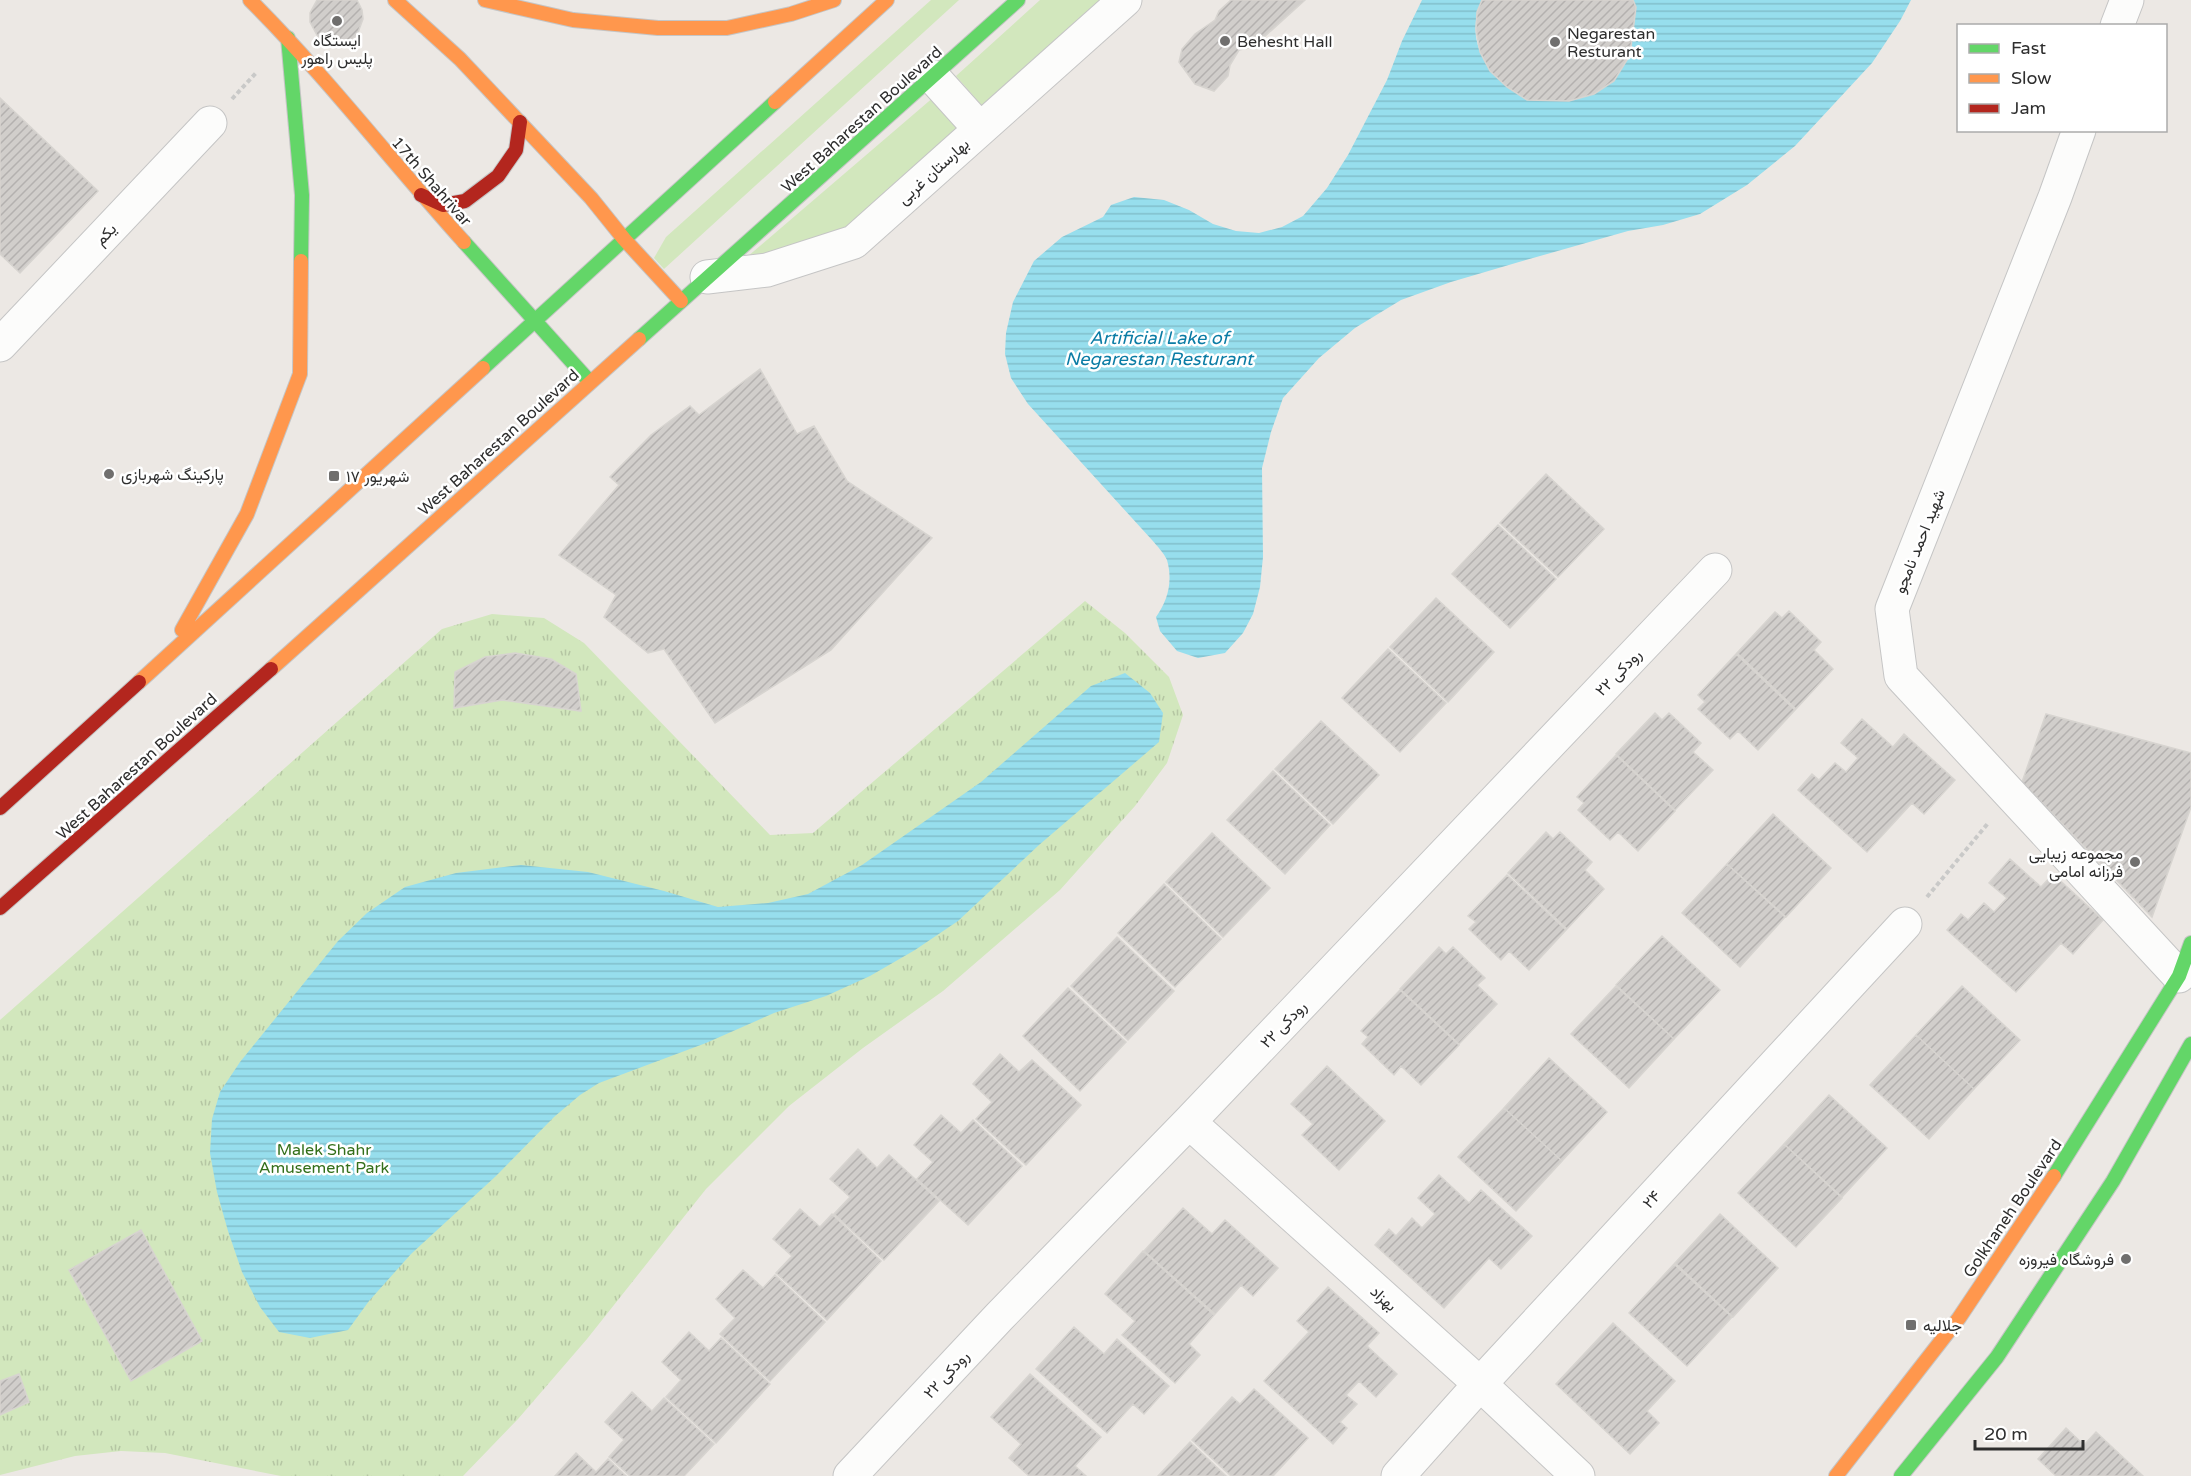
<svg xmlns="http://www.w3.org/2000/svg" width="2191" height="1476" font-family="'Varela Round',Vazirmatn,sans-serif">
<defs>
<pattern id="park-tufts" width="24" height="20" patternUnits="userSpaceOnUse" patternTransform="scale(1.5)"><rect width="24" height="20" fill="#d2e7bd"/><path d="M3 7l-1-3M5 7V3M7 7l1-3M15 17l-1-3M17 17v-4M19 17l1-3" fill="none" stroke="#b5c6a3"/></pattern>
<pattern id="water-rules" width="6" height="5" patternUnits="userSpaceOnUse" patternTransform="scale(1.5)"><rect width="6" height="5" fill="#97deed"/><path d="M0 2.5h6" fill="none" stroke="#82bfcc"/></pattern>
<pattern id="building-hatch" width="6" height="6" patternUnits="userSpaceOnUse" patternTransform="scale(1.5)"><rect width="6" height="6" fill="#d1cecb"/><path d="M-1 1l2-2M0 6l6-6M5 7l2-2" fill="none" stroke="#b4b1af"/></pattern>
</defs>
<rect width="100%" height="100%" fill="#ece8e4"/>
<path fill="#d2e7bd" d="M931 0H959L664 269 654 258 666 237Z
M1040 0H1104L984 108 956 76Z
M935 96 962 124 846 227 781 251 747 257Z"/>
<path fill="url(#park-tufts)" d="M1085 601 1125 633 1169 677 1183 715 1167 763 1135 806 1060 890 943 991 863 1048 789 1106 706 1189 587 1339 518 1419 463 1476H281L165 1453 121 1451 75 1456 0 1475V1020L442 629 492 614 544 618 584 643 770 835 813 833Z"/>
<path fill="url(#water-rules)" d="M1422 0H1482C1462 45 1491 78 1527 100L1614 80 1630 55 1636 7 1633 0H1911L1900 21 1872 63 1795 146 1747 185 1700 214 1663 225 1628 231 1519 262 1451 282 1401 300 1355 328 1319 358 1283 398 1271 432 1262 468 1263 557 1260 587 1253 614 1243 633 1225 653 1198 658 1177 651 1160 631 1156 617C1168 600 1173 581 1167 560 1164 553 1157 546 1152 540L1028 404 1011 378 1005 354 1006 333 1013 302 1034 261 1062 237 1103 217 1111 205 1134 197 1164 200 1189 210 1213 224 1236 231 1259 233 1282 227 1303 216 1327 188 1348 155 1387 80 1402 41Z
M1125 673 1150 693 1163 713 1159 742 1039 845 958 921 915 950 870 976 826 996 774 1013 706 1043 599 1083 580 1095 554 1117 496 1176 411 1254 369 1301 348 1330 310 1338 279 1332 260 1307 242 1272 228 1231 217 1192 210 1153 212 1119 220 1092 240 1062 338 941 367 913 405 887 456 873 521 865 588 872 664 891 718 907 768 903 808 894 862 865 981 782 1091 686Z"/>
<path fill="url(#building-hatch)" stroke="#d7d4d0" stroke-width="1.5" d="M317 0H357L362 10 363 19 357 35 350 41 333 44 318 37 310 22V13Z
M1231 0H1305L1253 47 1239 50 1230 65 1228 76 1214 91 1195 84 1179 62 1182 49 1195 34 1215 20 1219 11Z
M1482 0H1633L1636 7 1630 55 1614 81 1594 94 1569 101 1527 100 1507 87 1490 71 1480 52 1476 30 1477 12Z
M0 98 98 191 20 273 0 254Z
M760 369 797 434 814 426 847 481 932 538 831 650 715 723 664 649 648 653 604 617 616 595 559 555 619 485 610 477 651 435 690 406 699 415Z
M1546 474 1604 529 1558 577 1500 523Z
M1498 525 1556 579 1510 628 1452 574Z
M1436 598 1494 652 1448 702 1390 647Z
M1789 611 1821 642 1814 650 1833 669 1796 709 1737 653 1775 612 1782 618Z
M1388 649 1446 703 1400 752 1342 698Z
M515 653 551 659 576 674 581 711 502 700 454 708 455 672 485 657Z
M1736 654 1795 710 1758 750 1738 731 1730 739 1698 709 1705 702 1698 695Z
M1655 713 1662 720 1669 713 1701 743 1693 752 1713 770 1675 810 1616 754Z
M2046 714 2191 753V807L2152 917 2022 782Z
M1862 719 1893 747 1904 734 1955 780 1924 814 1912 803 1867 852 1798 790 1812 774 1819 780 1835 763 1846 772 1858 758 1841 743Z
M1321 721 1379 775 1333 824 1275 769Z
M1616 755 1675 811 1638 851 1618 832 1610 840 1578 810 1584 803 1577 797Z
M1273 771 1330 825 1285 874 1227 820Z
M1773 814 1831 868 1786 917 1727 864Z
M1546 832 1553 839 1560 832 1592 862 1585 870 1604 889 1567 929 1508 873Z
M1212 833 1270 888 1223 937 1166 882Z
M2010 859 2041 887 2053 874 2103 920 2073 954 2061 943 2016 992 1947 930 1961 914 1968 920 1984 903 1994 912 2007 898 1989 883Z
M1727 864 1785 917 1740 967 1682 913Z
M1507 875 1566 930 1529 970 1509 951 1501 960 1469 929 1476 922 1468 916Z
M1164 884 1221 939 1175 987 1118 933Z
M1662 936 1720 990 1674 1039 1616 985Z
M1117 937 1174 991 1128 1040 1071 986Z
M1439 947 1446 954 1453 947 1485 978 1477 985 1497 1004 1459 1044 1400 989Z
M1616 986 1674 1039 1629 1088 1571 1034Z
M1962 986 2020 1040 1974 1089 1916 1035Z
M1068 988 1126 1042 1080 1091 1023 1036Z
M1400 990 1459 1045 1421 1085 1401 1066 1394 1075 1362 1044 1368 1037 1361 1031Z
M1916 1035 1974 1089 1929 1139 1870 1085Z
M1000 1054 1019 1072 1032 1060 1081 1105 1026 1165 976 1119 992 1102 973 1084Z
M1549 1058 1607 1112 1562 1161 1504 1108Z
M1327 1066 1385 1121 1339 1170 1302 1135 1313 1124 1291 1104Z
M1829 1095 1887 1148 1842 1197 1784 1144Z
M1504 1108 1562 1161 1516 1211 1458 1157Z
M941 1115 961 1133 973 1120 1022 1166 968 1225 917 1179 933 1162 914 1145Z
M1784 1144 1842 1198 1796 1247 1738 1193Z
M858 1149 877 1168 889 1155 939 1201 884 1260 834 1214 850 1197 830 1179Z
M1439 1175 1469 1203 1481 1190 1532 1236 1501 1269 1489 1258 1444 1308 1375 1245 1389 1229 1396 1236 1412 1218 1422 1228 1435 1214 1418 1198Z
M1183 1208 1212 1234 1225 1220 1278 1268 1253 1296 1241 1285 1215 1314 1144 1251Z
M800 1209 820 1227 832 1214 881 1261 827 1320 776 1273 792 1256 773 1239Z
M1720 1214 1778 1268 1733 1317 1675 1263Z
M141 1230 202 1341 131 1381 69 1270Z
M1143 1251 1214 1315 1189 1344 1200 1355 1175 1383 1122 1335 1135 1321 1105 1294Z
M1674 1264 1732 1317 1687 1366 1629 1313Z
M743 1270 763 1288 775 1275 825 1322 770 1381 720 1334 735 1318 716 1299Z
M1328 1287 1379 1333 1367 1346 1397 1374 1376 1397 1359 1381 1346 1395 1357 1404 1340 1422 1347 1428 1333 1444 1264 1381 1309 1332 1297 1321Z
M1613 1323 1675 1381 1647 1411 1659 1423 1630 1454 1556 1384Z
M1074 1327 1104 1354 1117 1339 1169 1386 1144 1414 1133 1404 1107 1433 1036 1369Z
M689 1332 709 1351 721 1338 770 1384 716 1443 666 1397 681 1380 662 1362Z
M19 1374 29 1402 0 1415V1381Z
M1030 1374 1101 1437 1075 1466 1086 1476H1029L1009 1458 1021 1444 991 1417Z
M1254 1389 1308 1438 1273 1476H1231L1192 1440 1232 1397 1240 1404Z
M632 1392 652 1411 664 1398 714 1444 684 1476H630L609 1457 624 1440 605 1422Z
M2066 1428 2084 1445 2096 1432 2143 1476H2056L2038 1459Z
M1190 1442 1226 1476H1158Z
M576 1453 596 1472 608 1459 626 1476H555Z"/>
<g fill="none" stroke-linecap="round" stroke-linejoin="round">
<defs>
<path id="street" d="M2117 26 2127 0
M933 77 980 129
M2079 130 2055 197 1892 609 1901 676 2179 976
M707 277 767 270 854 242 1125 0
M0 345 210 123
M1189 1122 1480 1384 1578 1476
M850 1476 999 1317 1189 1122 1715 570
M1398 1476 1480 1384 1905 924"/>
<path id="fast" d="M288 38 302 195 301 261
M464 242 590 382
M639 339 1018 0
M483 368 775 102
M2054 1176 2179 976 2191 943
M1901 1476 1997 1357 2113 1181 2191 1044"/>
<path id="slow" d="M250 0C326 76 392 162 464 242
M395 0 460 59 591 198 624 239 681 301
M485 0 573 20 658 28H727L791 14 834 0
M775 102 887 0
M182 630 247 514 300 374 301 261
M271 669 639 339
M139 682 483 368
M1836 1476 1959 1318 2054 1176"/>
<path id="jam" d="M421 195 443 205 465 201 498 176 516 150 520 122
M0 808 139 682
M0 908 271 669"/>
</defs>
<use href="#street" stroke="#c5c5c5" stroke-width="35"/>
<use href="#fast" stroke="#c5c5c5" stroke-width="16"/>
<use href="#slow" stroke="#c5c5c5" stroke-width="16"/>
<use href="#jam" stroke="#c5c5c5" stroke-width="16"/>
<path stroke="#c9c9c8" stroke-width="4" stroke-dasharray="4.5 3" stroke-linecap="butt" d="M232 99 256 73
M1927 897 1989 822"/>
<use href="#street" stroke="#fcfcfb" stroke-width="33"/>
<use href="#fast" stroke="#63d668" stroke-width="14"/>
<use href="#slow" stroke="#ff974d" stroke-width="14"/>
<use href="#jam" stroke="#b3261e" stroke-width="14"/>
</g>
<g fill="#706f6e" stroke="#fff" stroke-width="2">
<circle cx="337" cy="21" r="6"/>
<circle cx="1225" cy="41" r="6"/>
<circle cx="1555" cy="42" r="6"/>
<circle cx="109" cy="474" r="6"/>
<rect x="328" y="470" width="12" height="12" rx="3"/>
<circle cx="2135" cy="862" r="6"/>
<circle cx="2126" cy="1259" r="6"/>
<rect x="1905" y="1319" width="12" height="12" rx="3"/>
</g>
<g text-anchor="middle" stroke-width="5" stroke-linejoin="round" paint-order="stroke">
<g font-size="16" fill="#2e2e2e" stroke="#fff" text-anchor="start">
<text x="1567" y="39">Negarestan<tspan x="1567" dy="18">Resturant</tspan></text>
<text x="337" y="46" text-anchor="middle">ایستگاه<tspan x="337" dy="18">پلیس راهور</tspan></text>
<text x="1237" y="47">Behesht Hall</text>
<text x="121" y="480">پارکینگ شهربازی</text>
<text x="346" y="482">۱۷ شهریور</text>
<text x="2123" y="859" text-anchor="end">مجموعه زیبایی<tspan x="2123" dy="18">فرزانه امامی</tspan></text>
<text x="2114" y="1265" text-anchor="end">فروشگاه فیروزه</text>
<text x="1923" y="1331">جلالیه</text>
</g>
<g font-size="16" fill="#2e2e2e" stroke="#fff">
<text transform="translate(861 119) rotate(-42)" y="6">West Baharestan Boulevard</text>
<text transform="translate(933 171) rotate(-42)" y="6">بهارستان غربی</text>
<text transform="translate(432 181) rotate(49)" y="6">17th Shahrivar</text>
<text transform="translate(105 234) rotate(-47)" y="6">یکم</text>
<text transform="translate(498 442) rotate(-42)" y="6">West Baharestan Boulevard</text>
<text transform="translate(1919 541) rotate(-68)" y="6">شهید احمد نامجو</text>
<text transform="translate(1618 672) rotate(-46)" y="6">رودکی ۲۲</text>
<text transform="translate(136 766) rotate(-42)" y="6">West Baharestan Boulevard</text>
<text transform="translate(1283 1024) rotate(-46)" y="6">رودکی ۲۲</text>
<text transform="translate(1651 1199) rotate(-47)" y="6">۲۴</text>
<text transform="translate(2012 1208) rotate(-56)" y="6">Golkhaneh Boulevard</text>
<text transform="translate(1384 1298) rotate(42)" y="6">بهزاد</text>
<text transform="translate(946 1374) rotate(-47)" y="6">رودکی ۲۲</text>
</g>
<g font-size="16" fill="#336f1a" stroke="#fff">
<text x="324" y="1155">Malek Shahr<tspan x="324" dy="18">Amusement Park</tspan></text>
</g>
<g font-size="18" font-style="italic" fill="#0b7ca5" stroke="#fff">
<text x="1159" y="344">Artificial Lake of<tspan x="1159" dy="21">Negarestan Resturant</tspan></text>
</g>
</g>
<rect x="1957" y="24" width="210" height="108" fill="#ffffff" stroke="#ababab" stroke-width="1.5"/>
<rect x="1969" y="44" width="30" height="9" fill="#63d668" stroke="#ababab" stroke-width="1.5"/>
<text x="2011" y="54" font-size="18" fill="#2e2e2e">Fast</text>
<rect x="1969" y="74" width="30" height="9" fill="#ff974d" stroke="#ababab" stroke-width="1.5"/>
<text x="2011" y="84" font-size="18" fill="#2e2e2e">Slow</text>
<rect x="1969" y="104" width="30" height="9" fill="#b3261e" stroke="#ababab" stroke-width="1.5"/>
<text x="2011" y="114" font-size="18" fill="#2e2e2e">Jam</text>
<path d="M1975 1440v9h108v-9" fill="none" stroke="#2e2e2e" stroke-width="3"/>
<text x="1984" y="1440" font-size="18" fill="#2e2e2e" stroke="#ffffff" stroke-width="4.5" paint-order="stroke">20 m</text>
</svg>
